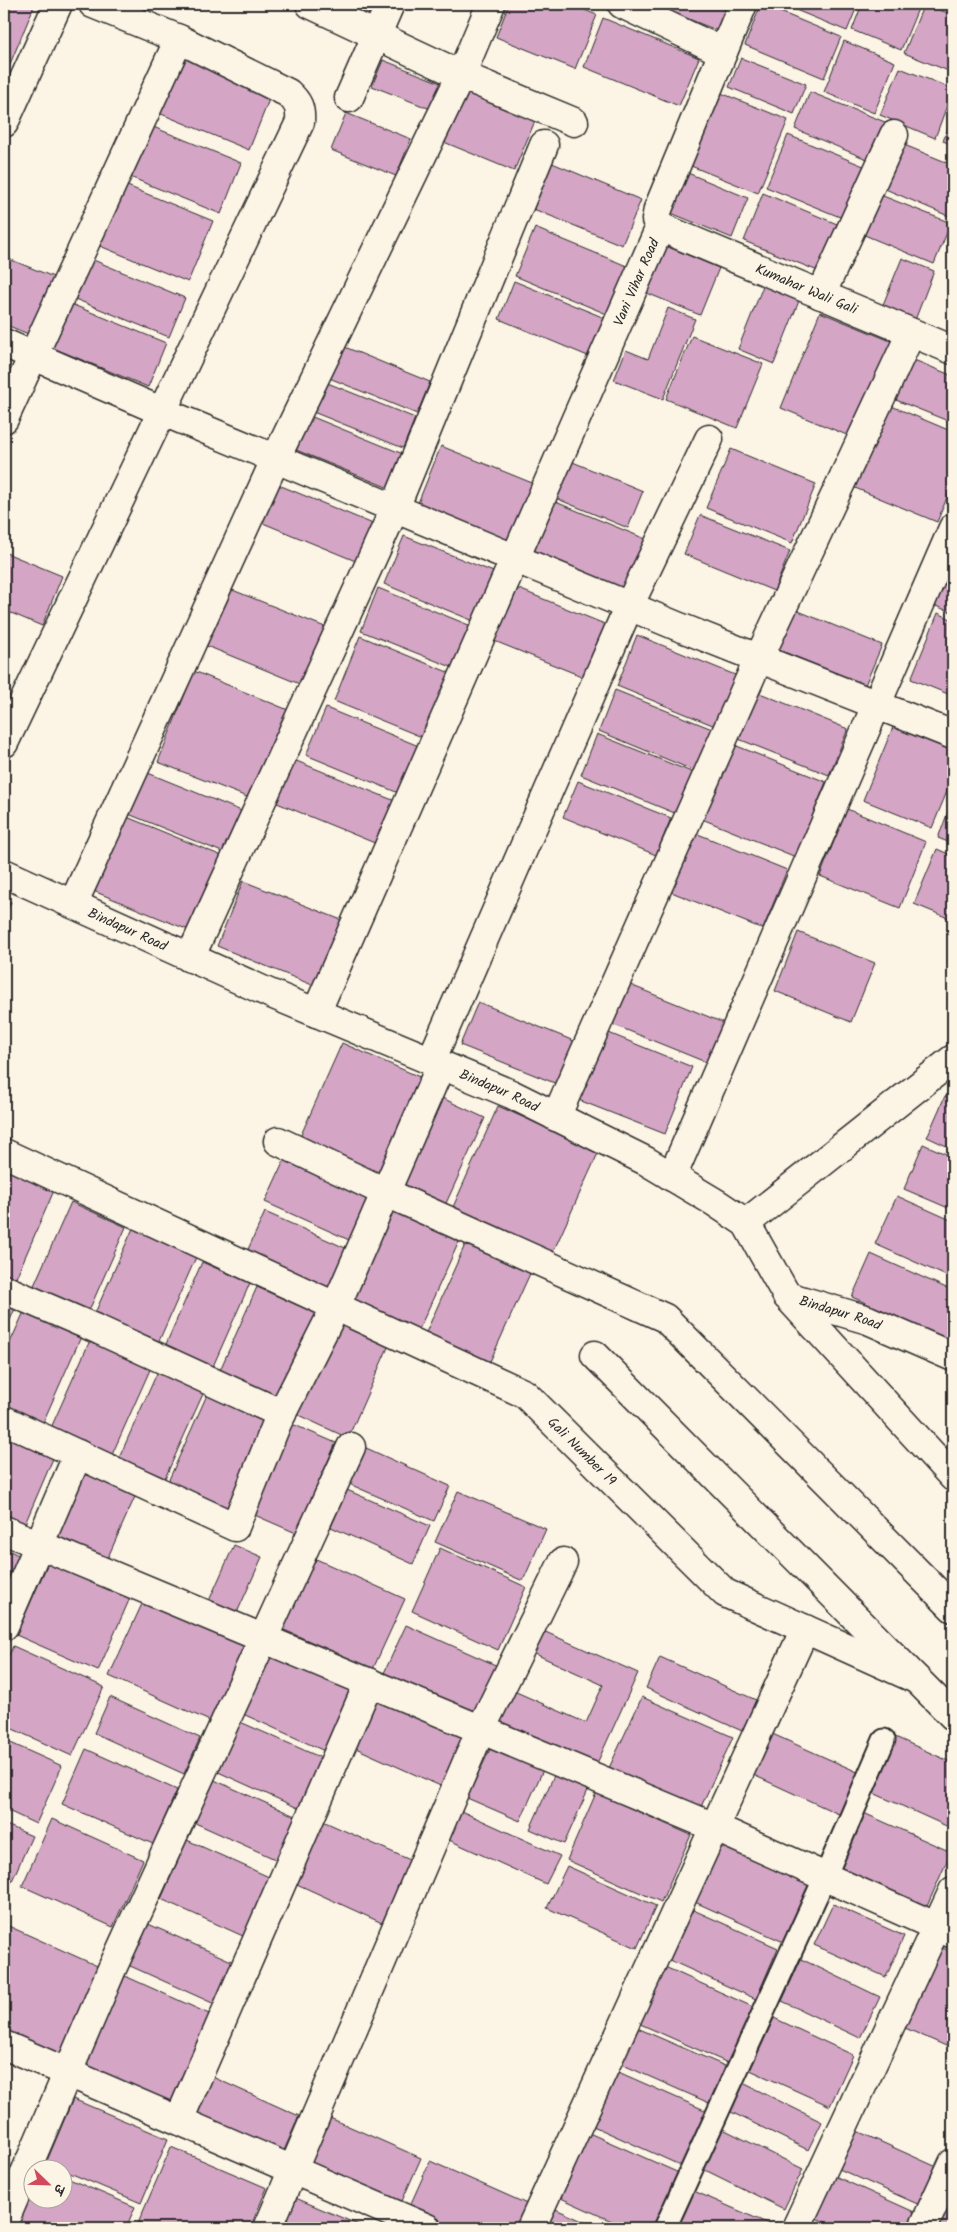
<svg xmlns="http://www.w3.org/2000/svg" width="957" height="2232" font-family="Kalam,'Playpen Sans Deva',sans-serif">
<rect width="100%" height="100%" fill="#fcf5e5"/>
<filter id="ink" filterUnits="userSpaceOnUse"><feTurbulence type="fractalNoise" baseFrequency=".02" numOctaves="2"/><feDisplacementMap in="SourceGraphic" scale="10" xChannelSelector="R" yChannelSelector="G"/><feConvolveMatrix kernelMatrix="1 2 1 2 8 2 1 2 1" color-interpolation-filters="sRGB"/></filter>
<g filter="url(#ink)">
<path fill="#d4a5c5" stroke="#2b2b2b" d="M4 4H35L8 69 4 68Z
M344 4H374L370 14Z
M509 4H570L597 15 575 69 496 37Z
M651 4H732L721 32Z
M761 4 841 37 824 78 745 45Z
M781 4H858L847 31Z
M862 4H920L901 50 852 30Z
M924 4 953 15V66L951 72 904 53Z
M603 18 699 58 679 106 584 67Z
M844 41 895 62 874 113 824 92Z
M177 54 272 92 249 150 154 111Z
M741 58 806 84 794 114 729 87Z
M383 60 443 84 433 110 372 86Z
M900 68 953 89 935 138 880 115Z
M460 90 535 121 514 171 439 140Z
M810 92 885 122 869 160 795 129Z
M721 93 788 120 758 193 691 166Z
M346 113 411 139 396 176 331 150Z
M953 116V145L943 141Z
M151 126 241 163 221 214 130 177Z
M788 135 866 167 845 219 766 187Z
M902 144 953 165V218L883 188Z
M545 160 641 200 622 245 526 206Z
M683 171 748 198 732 238 666 211Z
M125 185 213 221 188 282 100 246Z
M763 193 837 224 818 271 744 241Z
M878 194 951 223 934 264 862 234Z
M535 228 634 269 614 317 515 276Z
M661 244 719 268 700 315 642 291Z
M4 257 61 280 38 338 4 324Z
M902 258 934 271 915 320 882 307Z
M91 259 185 298 169 337 75 299Z
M514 281 612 321 595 359 499 319Z
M763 286 799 301 774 364 738 349Z
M71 304 166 343 148 387 53 348Z
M668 308 695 319 663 399 614 380 626 350 648 359Z
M820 312 898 344 859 440 781 408Z
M692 336 763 364 737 428 666 399Z
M335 343 430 382 417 414 322 375Z
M902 355 953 376V423L886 396Z
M320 380 415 418 403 448 308 410Z
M882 402 953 432V483L937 522 848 485Z
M310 416 403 454 389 488 296 450Z
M441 446 542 487 518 544 418 503Z
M731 449 816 484 792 543 706 508Z
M563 458 643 491 628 528 548 495Z
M274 483 373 524 358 562 258 521Z
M546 498 648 540 628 590 525 548Z
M700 515 790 551 774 591 684 554Z
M404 536 501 575 481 624 384 584Z
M953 549V613L931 604Z
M4 552 62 576 42 626 4 610Z
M225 587 330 629 307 687 202 644Z
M514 587 607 625 586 678 492 640Z
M378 588 476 628 459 670 361 631Z
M791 608 882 645 865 685 774 648Z
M938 613 953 620V696L911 679Z
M637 635 740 677 720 728 617 686Z
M360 636 455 675 429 740 334 701Z
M194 671 293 712 257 801 158 762Z
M750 689 848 729 829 775 731 736Z
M615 690 712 729 695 771 599 731Z
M326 708 421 747 401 794 306 755Z
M893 727 953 751V777L932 828 863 800Z
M597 734 694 773 677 814 581 775Z
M727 742 826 782 796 857 697 817Z
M294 760 400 803 382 846 277 803Z
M143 771 244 812 227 854 126 813Z
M578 781 671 818 656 855 563 817Z
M953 799V844L938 838Z
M847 809 926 842 900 908 820 876Z
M122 815 222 856 191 931 91 890Z
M688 830 787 870 763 929 664 889Z
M937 849 953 856V920L914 904Z
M243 881 344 921 317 987 217 946Z
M4 899 11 902 4 918Z
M798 932 875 963 851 1022 775 991Z
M618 980 724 1023 708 1063 602 1020Z
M478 1002 574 1041 557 1084 460 1045Z
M599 1029 692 1067 665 1134 571 1097Z
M342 1043 422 1078 376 1181 296 1146Z
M945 1096 953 1100V1149L927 1137Z
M440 1097 485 1118 442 1212 397 1192Z
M498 1106 599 1151 549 1261 449 1216Z
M923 1144 953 1157V1210L904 1189Z
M288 1152 381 1194 358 1244 265 1202Z
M13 1159 59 1179 16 1278 4 1273V1180Z
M897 1196 953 1221V1279L875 1244Z
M71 1202 126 1227 87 1315 32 1290Z
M395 1205 462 1235 416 1336 349 1306Z
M265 1212 352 1251 332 1296 245 1256Z
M134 1226 197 1255 159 1341 95 1313Z
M468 1238 533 1267 488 1366 424 1337Z
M871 1254 953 1291V1333L950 1340 852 1297Z
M202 1262 250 1283 210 1373 163 1351Z
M257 1287 320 1315 279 1407 216 1379Z
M4 1298 17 1304 4 1334Z
M27 1305 84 1330 41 1427 4 1410V1356Z
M337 1322 389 1345 348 1438 296 1414Z
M92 1336 153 1363 111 1457 50 1430Z
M162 1362 208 1383 165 1478 119 1458Z
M211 1386 273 1415 230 1512 167 1484Z
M283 1420 336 1443 296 1533 243 1510Z
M4 1431 55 1454 21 1533 4 1525Z
M364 1447 450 1486 434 1521 347 1483Z
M84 1466 138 1490 100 1575 46 1551Z
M347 1490 430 1526 413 1564 331 1527Z
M458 1491 546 1529 523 1581 435 1542Z
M234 1545 262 1557 236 1615 208 1603Z
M4 1548 24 1558 4 1603Z
M440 1548 526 1587 498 1650 412 1611Z
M314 1558 405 1599 373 1669 282 1629Z
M49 1561 130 1598 98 1671 16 1635Z
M147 1593 249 1639 212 1722 109 1676Z
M406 1625 500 1667 479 1715 384 1673Z
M541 1630 638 1673 594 1770 498 1727 514 1691 586 1723 603 1685 531 1652Z
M13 1646 104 1687 72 1756 4 1725V1666Z
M271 1651 357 1689 329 1753 243 1714Z
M660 1657 756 1700 742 1731 646 1688Z
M373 1689 470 1732 445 1788 349 1745Z
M110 1697 200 1738 184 1774 94 1733Z
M642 1697 733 1737 700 1809 609 1768Z
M238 1721 331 1762 309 1813 216 1771Z
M768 1732 862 1774 843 1816 749 1773Z
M893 1736 953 1763V1829L869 1791Z
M4 1740 62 1766 36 1824 4 1809Z
M491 1747 543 1770 520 1821 467 1798Z
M86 1749 177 1790 153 1844 62 1804Z
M555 1773 589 1788 564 1844 530 1829Z
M212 1779 306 1821 286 1864 193 1822Z
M596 1793 691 1835 661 1902 567 1860Z
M857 1810 951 1852 924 1913 830 1871Z
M461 1811 560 1856 546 1884 449 1840Z
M316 1818 410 1860 382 1923 288 1880Z
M52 1819 143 1860 113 1927 22 1886Z
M4 1824 32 1836 11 1883 4 1880Z
M187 1840 280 1882 254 1941 161 1899Z
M714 1842 814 1887 788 1944 688 1899Z
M567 1866 656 1906 637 1948 547 1908Z
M680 1904 778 1948 756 1999 658 1955Z
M833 1904 904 1936 886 1977 814 1945Z
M146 1923 238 1964 219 2006 128 1965Z
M4 1924 104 1969 62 2063 4 2037Z
M941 1947 953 1953V2049L905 2028Z
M801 1959 880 1997 860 2038 782 2001Z
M654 1962 753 2007 728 2063 629 2019Z
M125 1976 218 2018 176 2111 84 2070Z
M774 2018 853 2055 830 2106 750 2070Z
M628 2024 725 2066 709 2103 612 2060Z
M607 2067 709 2112 684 2167 582 2121Z
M208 2075 299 2116 279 2162 187 2121Z
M741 2082 822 2122 808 2150 727 2110Z
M73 2099 168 2139 141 2203 46 2163Z
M330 2118 421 2158 399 2208 308 2167Z
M848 2127 939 2168 922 2206 830 2165Z
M580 2129 679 2173 654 2228H627L552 2194Z
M723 2129 803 2169 784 2209 703 2169Z
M171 2147 267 2188 250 2228H136Z
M430 2161 527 2204 517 2228H448L408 2210Z
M828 2173 921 2215 915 2228H838L809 2215Z
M62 2176 135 2207 126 2228H15L32 2186V2200H62Z
M687 2188 776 2227 775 2228H670Z
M291 2196 366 2228H277Z
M946 2203 953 2206V2228H935Z
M551 2207 598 2228H541Z"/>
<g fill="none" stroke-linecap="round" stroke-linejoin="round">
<defs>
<path id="lane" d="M665 2228 825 1877 884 1740"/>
<g id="street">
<path d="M310 4 461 75 574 122"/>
<path d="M622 4 723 52"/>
<path d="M349 98 390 4"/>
<path d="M4 123 58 4"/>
<path id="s1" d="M660 227 953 350"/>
<path d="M821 295 894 135"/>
<path d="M4 343 161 411 677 626 953 735"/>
<path d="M4 419 179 39"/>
<path d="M4 743 300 122C301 108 298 102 288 93L179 39 93 4"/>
<path id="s2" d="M4 873 269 993 511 1094 646 1161 716 1203 746 1223 787 1296 953 1477"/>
<path d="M73 904 276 458 461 75 491 4"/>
<path d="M190 958 395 508 544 145"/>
<path id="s3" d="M316 1013 660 227 656 220 658 209 743 4"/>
<path d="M431 1061 629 606 709 439"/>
<path d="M556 1117 759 658 911 333"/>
<path d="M278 1141 387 1193 665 1318 953 1608"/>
<path id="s4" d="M4 1153 525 1394 725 1593 916 1679"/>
<path d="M672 1177 953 528"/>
<path d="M746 1223 953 1059"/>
<path d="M4 1289 99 1330 282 1414"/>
<path id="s5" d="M787 1296 868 1320 953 1357"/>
<path d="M595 1355 953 1716"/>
<path d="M4 1420 235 1527 277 1423 336 1306 441 1065"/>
<path d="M4 1530 714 1827 953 1934"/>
<path d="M4 1626 78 1454"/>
<path d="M4 2045 427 2228"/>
<path d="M179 2120 369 1682"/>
<path d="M4 2222 111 1971 351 1447"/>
<path d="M268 2228 481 1729 563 1562"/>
<path d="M531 2228 805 1629"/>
<path d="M796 2228 953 1891"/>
<path d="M923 2228 953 2163"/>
</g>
</defs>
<use href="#lane" stroke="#2b2b2b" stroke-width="25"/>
<use href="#street" stroke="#2b2b2b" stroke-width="31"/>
<use href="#lane" stroke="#fcf5e5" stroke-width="21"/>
<use href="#street" stroke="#fcf5e5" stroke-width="28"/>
</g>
</g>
<g text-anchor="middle" stroke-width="5" stroke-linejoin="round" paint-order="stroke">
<g font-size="14" fill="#2b2b2b" stroke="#fcf5e5">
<text dy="5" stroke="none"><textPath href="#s3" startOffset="798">Vani Vihar Road</textPath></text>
<text dy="5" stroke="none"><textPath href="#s1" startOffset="159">Kumahar Wali Gali</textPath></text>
<text dy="5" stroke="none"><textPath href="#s2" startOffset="136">Bindapur Road</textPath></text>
<text dy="5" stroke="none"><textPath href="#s2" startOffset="541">Bindapur Road</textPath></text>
<text dy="5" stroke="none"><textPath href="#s5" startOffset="56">Bindapur Road</textPath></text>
<text dy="5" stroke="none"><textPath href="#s4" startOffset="655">Gali Number 19</textPath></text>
</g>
</g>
<rect width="957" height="2232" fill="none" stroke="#fcf5e5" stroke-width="20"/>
<rect x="10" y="10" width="937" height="2212" fill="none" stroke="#2b2b2b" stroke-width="2" filter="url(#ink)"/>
<g transform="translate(48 2184) rotate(113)"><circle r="24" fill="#fcf5e5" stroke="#a8a49b"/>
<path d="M0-4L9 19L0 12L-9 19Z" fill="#d1495b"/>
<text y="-8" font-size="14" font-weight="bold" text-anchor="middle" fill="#2b2b2b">उ</text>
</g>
</svg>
